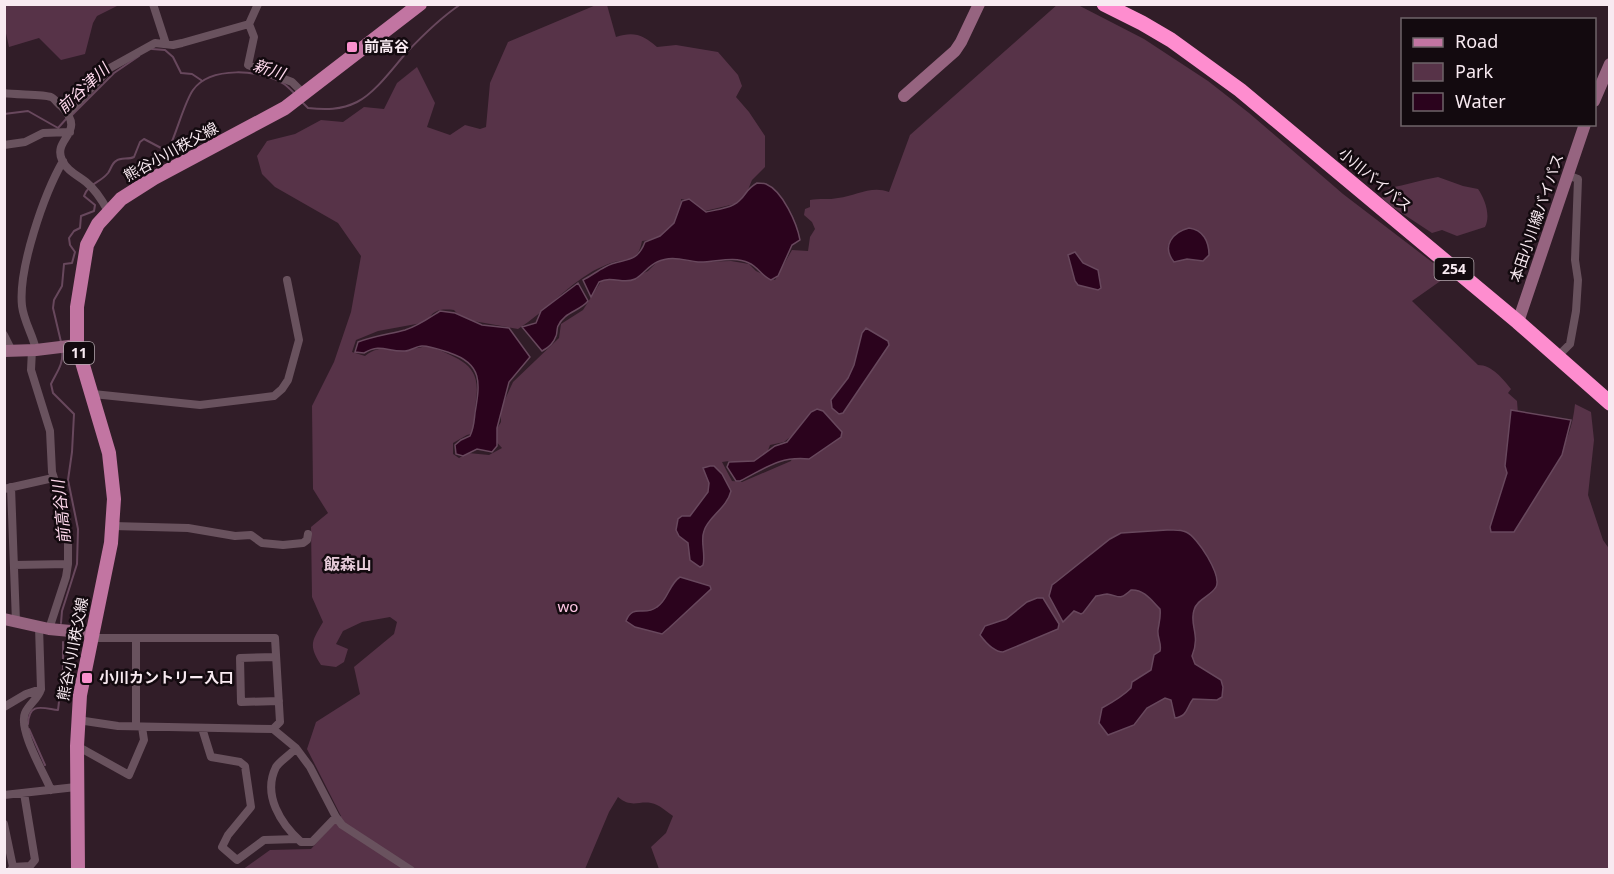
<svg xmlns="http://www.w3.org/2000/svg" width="1614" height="874" font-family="'Noto Sans','Noto Sans JP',sans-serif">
<rect width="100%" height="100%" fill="#311d28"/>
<path fill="#573348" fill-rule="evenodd" d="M1058 4 1078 5 1144 39 1208 81 1249 113 1343 194 1449 275 1412 301 1478 365C1492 365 1503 379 1511 389L1508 393 1517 401 1525 504C1549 470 1571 447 1575 404L1591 412 1594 440 1588 495 1603 540 1610 550 1609 869H659L651 847 666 833 673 816C667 812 659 804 651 803 638 801 631 808 618 797L609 812 585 869 242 870 270 850 311 849 341 816 307 749 316 722 360 694 354 667 394 634 397 622 390 617 362 622 343 631 336 644 348 649 344 662 336 667 321 665C308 645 312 641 323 622L312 597 311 527 328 513 313 489 312 406 334 362 351 312 361 256 338 223 275 187 262 174 257 156 267 141 295 134 321 120 343 122 364 107 384 109 397 83 417 67 435 103 427 127 450 135 465 125 480 129 486 127 490 83 508 42 596 5H607L616 37C634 31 643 35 657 47L676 45 718 52 738 75 742 86 736 97 749 112 765 136V167L752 180 743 202 705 211 690 201 681 199V216L660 239 642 241C638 263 627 258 611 263 605 265 599 268 593 271 565 287 545 312 518 329L462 319 454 310C441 309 433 309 427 322L378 331 356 340 352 352 365 356C384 340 407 355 428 345 457 359 482 362 476 400 475 412 473 421 475 433L467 435 453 443V454L459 458 468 453 489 455 502 448 492 437 501 422V408L513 382 559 338 561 324 583 310 605 275 629 280 648 271 656 263 668 257 682 255 696 262 731 261 749 264 756 271 775 280 792 250 808 251 810 237 815 229 812 222 804 215 805 209 810 207V200C819 198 829 200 838 198 856 196 871 185 889 192L910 135ZM803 427 791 461 742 482 732 481 722 462 729 461 748 465 765 458 770 445 784 442Z
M4 5 5 4 119 5 97 16 93 23 85 54 61 60 39 38 9 47 5 29Z
M1438 177 1463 186 1478 189C1485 199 1491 216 1485 227L1457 236 1442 230 1432 233 1391 206 1382 198 1389 188C1406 185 1421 180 1438 177Z"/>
<path fill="#2b031d" stroke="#68485d" stroke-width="1.5" d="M757 183C760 183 763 183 766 184 783 191 797 224 800 240L792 245 778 276 771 280C762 276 758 267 749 263 733 255 714 263 698 262 683 260 671 255 657 262 648 266 643 275 635 279 623 285 613 275 599 282L591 297 583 280C591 276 597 271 605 267 622 257 636 266 645 242L660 236 674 223 682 201 689 199 706 212C716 210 732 208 739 201 748 193 745 190 757 183Z
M1189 228C1203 230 1209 241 1209 255L1203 261 1187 259 1174 262C1161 246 1173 232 1189 228Z
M1075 252 1083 263 1098 270 1101 288 1098 290 1078 285 1075 281 1068 255Z
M578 283 588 301C580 311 564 312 558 326 557 327 557 335 556 336 554 342 548 348 542 351L522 327 536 323 541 311Z
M440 311 455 313 482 325 509 328 530 357 509 382 497 428V446L492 452 477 449 463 456 456 454 455 445 461 440 470 436C474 428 474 422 475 413 480 383 483 364 450 353 441 350 431 346 422 346 416 346 411 351 405 351 387 352 381 343 364 353L355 352 358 342C374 336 390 334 405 330 418 326 429 318 440 311Z
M866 328 888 341 889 345 843 413 839 414 832 408 831 400 848 378 854 365 862 333Z
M817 409 823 411 842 432 841 437 809 459C779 456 766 468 740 481H736L727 467 729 462 754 461 775 446 787 442 811 412Z
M1511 410 1571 420 1562 455 1514 532H1491L1490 527 1507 473 1505 466Z
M710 466H714L722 474 731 491C727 508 708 517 704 531 700 541 706 554 703 565L700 567 690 560 688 543 679 536 676 530 678 519 682 516H690L708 492 709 483 703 468Z
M1167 530C1173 530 1181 529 1186 532 1198 537 1222 576 1216 587 1211 596 1197 599 1194 610 1189 625 1201 635 1192 656L1195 664 1221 680 1223 687 1222 697 1217 700 1193 699C1186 708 1188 716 1175 718L1171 700 1165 698 1147 708 1134 725 1108 735 1099 723 1102 708C1113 702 1122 697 1131 688L1132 682 1151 670 1154 655 1160 651C1162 643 1157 638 1158 630 1159 623 1161 617 1160 609 1152 601 1144 589 1131 590 1119 601 1120 596 1107 594 1106 594 1097 596 1096 596L1083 613 1081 614 1074 611 1063 622 1049 596 1052 585 1056 582 1110 539 1121 533Z
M680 577 710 586 711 589 669 628 662 634 635 627 626 621C633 603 644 617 657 607 668 600 669 584 680 577Z
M1037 598H1043L1059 624 1058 629 1003 652C994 652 986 643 980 635L985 626 1006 619 1027 602Z"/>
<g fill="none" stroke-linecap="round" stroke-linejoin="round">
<path stroke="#68485d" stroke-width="2" d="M152 49 165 50 173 57 181 73 192 74 201 80
M302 102 308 108C325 110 341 110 357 102 375 93 393 68 406 53 423 35 440 18 461 4
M4 114 28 111 58 128 67 118
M72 115 114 73 139 56
M61 342 53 308 54 300 62 286 64 264 72 263 75 252 70 245 69 238 74 231 80 228 81 216 94 211 95 205 84 196C89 183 100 183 108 173 111 169 112 163 116 161 121 157 128 160 134 157L140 142 144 139 163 149 170 146C177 131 185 101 193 90 210 66 261 69 284 84 287 86 291 90 294 93
M61 623 62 611 77 564 78 529 68 480 72 452 74 414 53 393 51 384C56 373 64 364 62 351
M28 724C29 702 42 708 58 710L63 668V642
M29 729 45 765"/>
<path stroke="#69525e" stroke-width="8" d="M153 4 166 44
M258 4 249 24 254 37 248 65 292 82 305 95
M4 93C15 95 43 94 51 97 54 98 58 104 61 106 88 133 52 138 62 160 67 171 77 175 86 182 96 190 102 200 108 211
M68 113 110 68 155 43 173 45 182 43 249 24
M4 145 25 142 43 133 70 132
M4 335 12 351
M32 350 31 370 50 431 52 472 66 515 68 533V564L66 577 49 629
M36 350C33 335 24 322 22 306 18 269 44 194 63 161
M1557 357 1570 344 1576 311 1578 280 1575 260 1578 179 1567 175
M93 394 200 405 274 396 282 389 288 380 299 340 287 280
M11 487 16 622
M4 489 53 478
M113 526 188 528 235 536 251 535 262 543 283 545 303 543 307 540 308 534
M14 565 68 564
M39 627 41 689C38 699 29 704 25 713 18 730 44 773 51 790
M91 638H275L280 722 273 729
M136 639V726
M276 657 240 658 241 702 279 701
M4 707 26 694 41 689
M78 720 118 726 273 729 296 748 310 767 336 817 342 825 411 870
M202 728 211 757 240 762 245 766 251 807 228 835 222 847 237 860 264 840 297 839
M77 746 129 775 144 740 142 727
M296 748C291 754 280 761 276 767 262 795 281 824 301 842H312L336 817
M4 795 76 787
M4 824 13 867 11 870
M13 867 30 866 35 860 24 793"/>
<path stroke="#966480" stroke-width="12" d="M904 96 955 51 961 42 979 4
M1594 101 1610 64
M1518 322 1585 124
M4 351 36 350 77 345
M4 619 49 629 92 633"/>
<path stroke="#c275a2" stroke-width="14" d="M78 870 77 746 80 695 111 543 114 499 109 453 77 345V307L87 245 98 224 121 199 154 178 285 108 420 4"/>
<path stroke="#fe8dcf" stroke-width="15" d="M1104 4 1142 23 1171 40 1240 90 1518 322 1610 403"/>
</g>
<g fill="#f890cc" stroke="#130a0f" stroke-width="2">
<rect x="346" y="41" width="12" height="12" rx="3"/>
<rect x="81" y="672" width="12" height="12" rx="3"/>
</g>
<g text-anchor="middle" stroke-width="5" stroke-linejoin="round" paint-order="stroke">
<g fill="#130a0f" stroke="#b3a7ad" stroke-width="1.5">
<rect x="1434.5" y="258" width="39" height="22" rx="4.5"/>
<rect x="64" y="342" width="30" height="22" rx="4.5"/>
</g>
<g font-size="14" font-weight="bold" fill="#f8eaf1">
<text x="1454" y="274">254</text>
<text x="79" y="358">11</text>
</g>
<g font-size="15" font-weight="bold" fill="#f8eaf1" stroke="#130a0f" text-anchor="start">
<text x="364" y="52">前高谷</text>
<text x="99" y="683">小川カントリー入口</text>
</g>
<g font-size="15" fill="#f8eaf1" stroke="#130a0f">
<text transform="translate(171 152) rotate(-29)" y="5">熊谷小川秩父線</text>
<text transform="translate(1375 180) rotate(40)" y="5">小川バイパス</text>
<text transform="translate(1537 218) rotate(-71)" y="5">本田小川線バイパス</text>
<text transform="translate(73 649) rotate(-79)" y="5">熊谷小川秩父線</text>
</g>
<g font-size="15" fill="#fec6e4" stroke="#130a0f">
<text x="568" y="612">wo</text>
</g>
<g font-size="16" font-style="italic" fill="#fed8ec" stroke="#130a0f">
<text transform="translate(269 69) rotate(18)" y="6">新川</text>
<text transform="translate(83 88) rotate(-43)" y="6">前谷津川</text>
<text transform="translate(61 512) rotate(-96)" y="6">前高谷川</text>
</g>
<g font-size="16" font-weight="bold" fill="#e6cbd9" stroke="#130a0f">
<text x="348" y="570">飯森山</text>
</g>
</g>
<rect width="1614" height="874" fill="none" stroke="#f8eaf1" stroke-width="12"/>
<rect x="1401" y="18" width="195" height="108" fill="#130a0f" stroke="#6f6469" stroke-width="1.5"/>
<rect x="1413" y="38" width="30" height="9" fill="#c275a2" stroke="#6f6469" stroke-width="1.5"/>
<text x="1455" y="48" font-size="18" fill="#f8eaf1">Road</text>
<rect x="1413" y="63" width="30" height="18" fill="#573348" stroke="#6f6469" stroke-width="1.5"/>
<text x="1455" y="78" font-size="18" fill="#f8eaf1">Park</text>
<rect x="1413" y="93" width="30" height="18" fill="#2b031d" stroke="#6f6469" stroke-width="1.5"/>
<text x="1455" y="108" font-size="18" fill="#f8eaf1">Water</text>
</svg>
